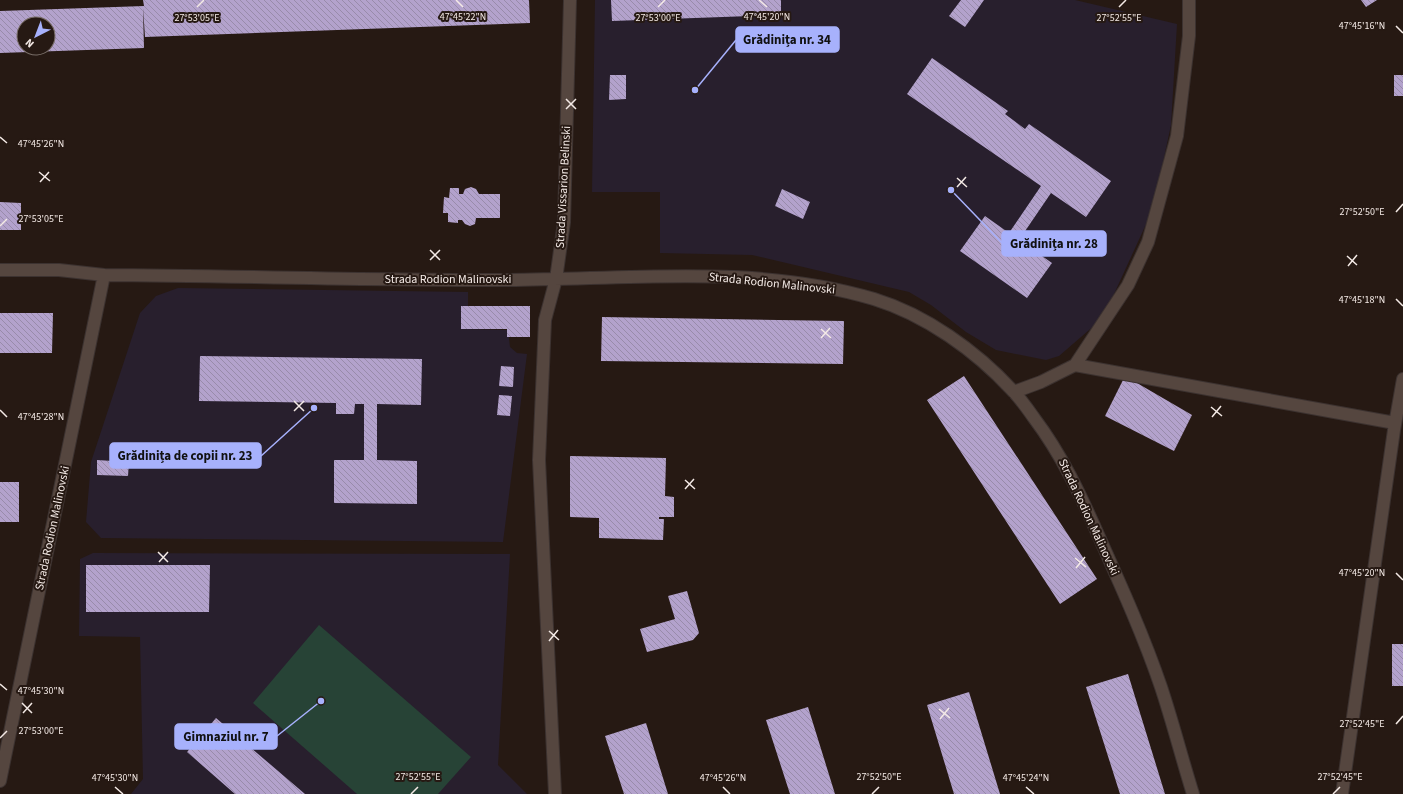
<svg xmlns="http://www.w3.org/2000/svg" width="1403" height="794" font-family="'Source Sans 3',sans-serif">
<defs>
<pattern id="building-back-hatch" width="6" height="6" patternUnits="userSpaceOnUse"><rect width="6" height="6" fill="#b3a2cc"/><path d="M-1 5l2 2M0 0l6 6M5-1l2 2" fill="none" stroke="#988baa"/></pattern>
</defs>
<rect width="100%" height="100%" fill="#261913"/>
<path fill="#281f2d" d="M595 0H1075L1177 24 1171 125 1153 209 1103 318 1059 356 1046 360 996 350 966 332 931 305 909 292 752 255 660 253V192H592Z
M178 288 468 292V329L508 330 510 347 517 353 527 354 503 542 101 538 86 522 91 462 140 313 156 296Z
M93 553 510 554 498 765 527 794H131L143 779 140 637 79 636 80 559Z"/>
<path fill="#274336" d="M319 625 471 757 438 794H357L253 703Z"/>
<path fill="url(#building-back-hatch)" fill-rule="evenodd" d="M143 0H529L530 23 145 37 143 8 144 48 0 53V11L144 6ZM24 24H48V48H24Z
M611 0H781V15L612 21Z
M961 0H984L965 27 949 16Z
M1361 0H1377L1366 7Z
M932 58 1008 111 1005 114 1025 129 1029 124 1111 181 1086 217 1051 193 1019 240 1052 263 1027 298 960 251 985 216 1009 233 1041 186 907 94Z
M610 75H626V99L609 100Z
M1394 75H1403V96H1394Z
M471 187 476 189 479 194H500V218H476L475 224 470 226 465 224 462 220H458V223L448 222V213H443L444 197 449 198 450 188H459V194H463L465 189Z
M782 189 810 202 803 219 775 206Z
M0 202 21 203V230H0Z
M461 306H530V337H507V329H461Z
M0 313H53L52 353H0Z
M602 317 844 321 843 364 601 361Z
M200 356 422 359 421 405 377 404V460L417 461V504L334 503V460H364V404H355L354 414H336V403L199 401Z
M501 366 514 367 513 387 499 386Z
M964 376 1097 579 1060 604 927 400Z
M1125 376 1192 415 1174 451 1105 416Z
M499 395 512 396 510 416 497 415Z
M570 456 666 458 665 496 674 497V517H659V519H664L663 540 599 538V518L570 517Z
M97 460 129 462 128 476 97 475Z
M0 482H19V522H0Z
M86 565H210L209 612H86Z
M687 591 699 633 693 640 647 652 640 629 675 619 668 596Z
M1392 644H1403V686H1392Z
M1128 674 1165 794H1120L1086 687Z
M969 692 1000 794H954L927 705Z
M808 707 835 794H790L766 720Z
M216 718 305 794H235L187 752Z
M646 723 668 794H624L605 736Z"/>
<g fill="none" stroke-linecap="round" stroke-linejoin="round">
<defs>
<path id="street" d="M0 270H59L104 275C236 276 368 280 500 280 623 280 754 263 874 299 926 315 976 351 1012 390 1020 398 1027 408 1034 418 1062 455 1081 496 1100 539 1122 588 1144 637 1161 687 1173 723 1182 759 1193 794
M1075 365 1395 423 1342 794
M1014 392 1041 382 1075 365 1128 285 1148 242 1177 136 1189 36V0
M1394 430 1403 379
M0 781 104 275
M555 794 539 460 545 320 556 279 564 222 570 0"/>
</defs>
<use href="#street" stroke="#3c3230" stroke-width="14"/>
<use href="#street" stroke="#55463f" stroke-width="12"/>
</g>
<path fill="none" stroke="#f4eae6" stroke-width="1.5" d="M456 0 463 7M759 0 767 7M197 7 204 0M658 7 665 0M1119 7 1126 0M1396 26 1403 33M566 99 576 109M566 109 576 99M0 137 7 143M39 172 50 181M957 178 967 187M40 182 49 172M957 187 966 177M1396 212 1403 204M0 226 7 219M430 250 440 260M1347 256 1357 265M430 260 440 250M1348 266 1357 255M1396 299 1403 306M821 329 831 338M821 338 830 328M294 401 304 411M1211 407 1222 416M0 410 7 417M294 411 304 401M1212 417 1221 406M685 480 695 489M685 489 694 479M158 552 168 562M1075 558 1086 567M159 562 168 552M1076 568 1085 557M1396 573 1403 580M549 631 559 640M549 641 558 630M0 684 7 690M22 703 32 713M939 709 950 718M23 713 32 703M940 719 949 708M1396 724 1403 716M0 738 7 731M115 787 123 794M723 787 730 794M1026 787 1034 794M411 794 418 787M872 794 879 787M1333 794 1340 787"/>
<g text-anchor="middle" stroke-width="4" stroke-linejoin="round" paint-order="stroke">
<g font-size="12" fill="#f4eae6" stroke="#261913">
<text transform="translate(563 187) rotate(-87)" y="4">Strada Vissarion Belinski</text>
<text x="448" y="283">Strada Rodion Malinovski</text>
<text transform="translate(772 283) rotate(6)" y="4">Strada Rodion Malinovski</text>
<text transform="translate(1089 517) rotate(65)" y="4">Strada Rodion Malinovski</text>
<text transform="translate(52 528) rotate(-78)" y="4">Strada Rodion Malinovski</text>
</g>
</g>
<g font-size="10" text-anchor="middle" fill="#f4eae6" stroke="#261913" stroke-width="4" stroke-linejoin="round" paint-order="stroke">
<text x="463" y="20">47°45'22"N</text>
<text x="767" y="20">47°45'20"N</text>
<text x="197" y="21">27°53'05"E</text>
<text x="658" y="21">27°53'00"E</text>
<text x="1119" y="21">27°52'55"E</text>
<text x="1362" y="29">47°45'16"N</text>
<text x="41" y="147">47°45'26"N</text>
<text x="1362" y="215">27°52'50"E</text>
<text x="41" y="222">27°53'05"E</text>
<text x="1362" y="303">47°45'18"N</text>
<text x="41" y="420">47°45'28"N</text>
<text x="1362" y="576">47°45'20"N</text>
<text x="41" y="694">47°45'30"N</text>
<text x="1362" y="727">27°52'45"E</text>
<text x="41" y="734">27°53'00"E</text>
<text x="418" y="780">27°52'55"E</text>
<text x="879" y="780">27°52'50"E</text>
<text x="1340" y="780">27°52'45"E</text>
<text x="115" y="781">47°45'30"N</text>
<text x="723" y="781">47°45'26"N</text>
<text x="1026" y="781">47°45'24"N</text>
</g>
<path fill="none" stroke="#a7b1fc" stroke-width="1.5" d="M695 90L736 40M951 190L1002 243M314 408L261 456M321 701L277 736"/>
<g fill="#a7b1fc" stroke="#261913" stroke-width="1.5">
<circle cx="695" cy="90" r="4"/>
<circle cx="951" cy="190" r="4"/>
<circle cx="314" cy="408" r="4"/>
<circle cx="321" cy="701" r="4"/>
</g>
<g fill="#a7b1fc" stroke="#a7b1fc" stroke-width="1.5">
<rect x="736" y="27" width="103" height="25" rx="4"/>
<rect x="1002" y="231" width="104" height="25" rx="4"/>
<rect x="110" y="443" width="151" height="25" rx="4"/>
<rect x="175" y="724" width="102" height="25" rx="4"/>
</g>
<g font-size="13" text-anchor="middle" font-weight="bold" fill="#111">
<text x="787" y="44">Grădinița nr. 34</text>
<text x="1054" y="248">Grădinița nr. 28</text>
<text x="185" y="460">Grădinița de copii nr. 23</text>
<text x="226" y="741">Gimnaziul nr. 7</text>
</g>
<g transform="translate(36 36) rotate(222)"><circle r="19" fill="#261913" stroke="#786d67"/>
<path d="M0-3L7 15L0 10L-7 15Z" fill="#a7b1fc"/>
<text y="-6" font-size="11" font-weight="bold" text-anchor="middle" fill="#f4eae6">N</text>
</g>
</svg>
